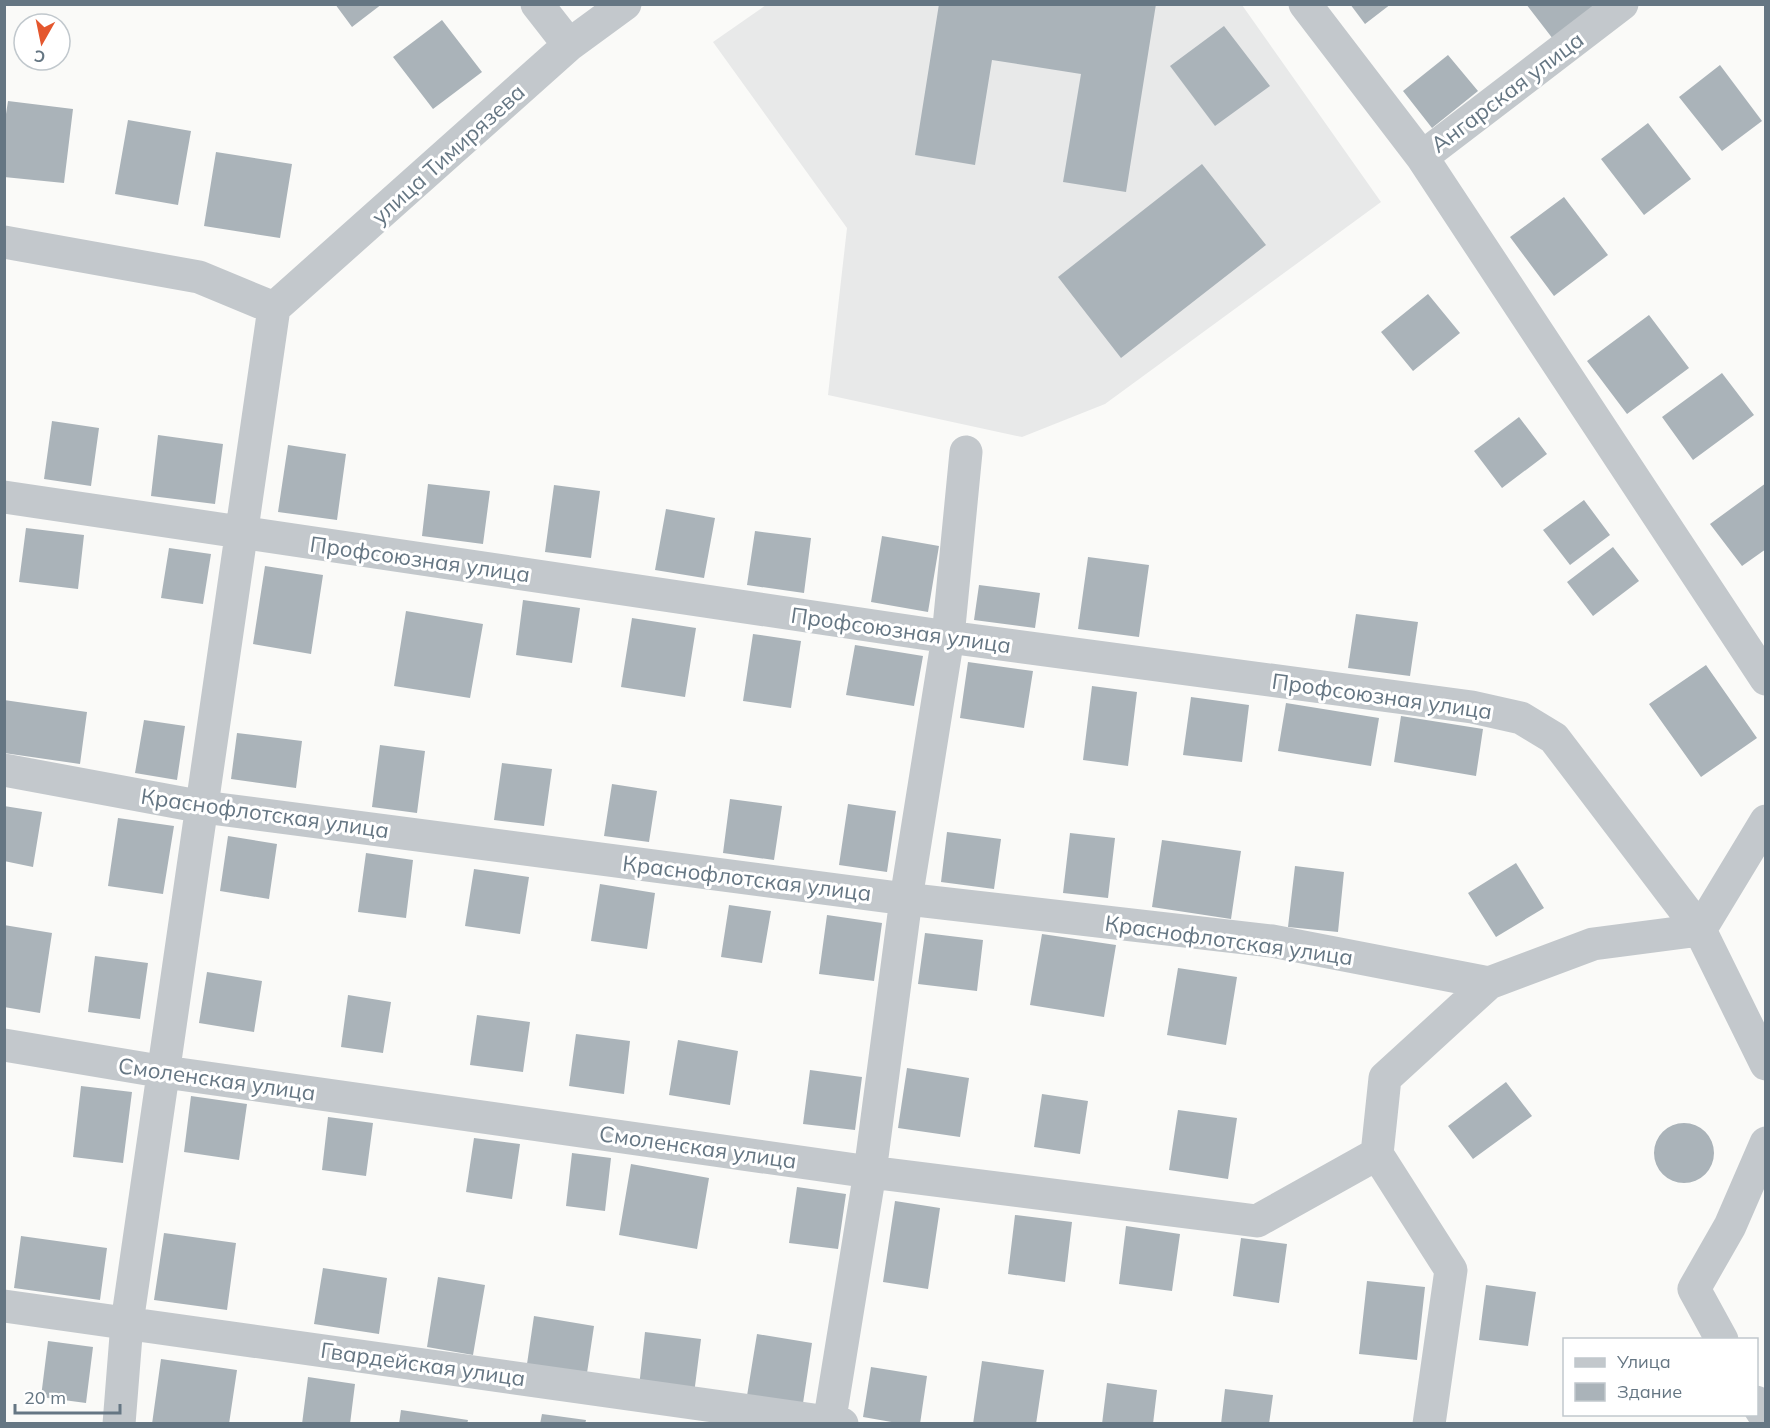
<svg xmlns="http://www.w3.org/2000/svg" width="1770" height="1428" font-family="Mulish,sans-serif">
<rect width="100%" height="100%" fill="#fafaf8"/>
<path fill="#e8e9e9" d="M766 5H1242L1381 202 1105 404 1022 437 828 395 847 228 713 42Z"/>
<path fill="#aab3b9" d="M335 4H382L352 27Z
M939 4H1156L1126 192 1063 182 1081 74 992 60 975 165 915 155Z
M1350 4H1391L1365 24Z
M1526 4H1597L1553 39Z
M442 20 482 72 433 109 393 57Z
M1224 26 1270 86 1215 126 1170 66Z
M1448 55 1478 91 1432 128 1403 91Z
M1720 65 1762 121 1722 151 1679 97Z
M8 101 73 109 64 183 4 177V127Z
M128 120 191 131 178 205 115 194Z
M1648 123 1691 179 1644 215 1601 159Z
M216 152 292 164 280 238 204 226Z
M1202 164 1266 245 1121 358 1058 277Z
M1564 197 1608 255 1554 296 1510 237Z
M1428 294 1460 333 1413 371 1381 332Z
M1649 315 1689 368 1627 414 1587 361Z
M1722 373 1754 415 1693 460 1662 417Z
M1519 417 1547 454 1502 488 1474 451Z
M52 421 99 428 91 486 44 479Z
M158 435 223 444 215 504 151 496Z
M288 445 346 454 337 520 278 512Z
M1766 483V549L1742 566 1710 524Z
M428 484 490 491 483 544 422 536Z
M554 485 600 491 591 558 545 552Z
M1584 500 1610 535 1570 565 1543 530Z
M666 509 715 518 704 578 655 570Z
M26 528 84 535 78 589 19 582Z
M755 531 811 538 804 593 747 585Z
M882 536 939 546 928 612 871 602Z
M1613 547 1639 581 1593 616 1567 582Z
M169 548 211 554 203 604 161 598Z
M1088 557 1149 565 1139 637 1078 629Z
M265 566 323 575 311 654 253 644Z
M979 585 1040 593 1035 628 974 620Z
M523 600 580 608 572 663 516 655Z
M406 611 483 624 470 698 394 686Z
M1356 614 1418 622 1410 676 1348 668Z
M632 618 696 628 685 697 621 687Z
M753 634 801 641 791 708 743 701Z
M855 645 923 656 914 706 846 695Z
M968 662 1033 671 1024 728 960 718Z
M1706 665 1757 738 1701 777 1649 704Z
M1092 686 1137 692 1128 766 1083 760Z
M1191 697 1249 705 1242 762 1183 755Z
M4 700 87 712 80 764 4 753Z
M1286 703 1379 718 1371 766 1278 751Z
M1401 716 1483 729 1476 776 1394 762Z
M144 720 185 726 177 780 135 773Z
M237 733 302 741 296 788 231 779Z
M380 745 425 751 417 813 372 807Z
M502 763 552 769 544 826 494 820Z
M612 784 657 791 649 842 604 836Z
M730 799 782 806 774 860 723 853Z
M848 804 896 811 887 872 839 865Z
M4 806 42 812 33 867 4 861Z
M118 818 174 826 163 894 108 886Z
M947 832 1001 839 994 889 941 882Z
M1070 833 1115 838 1108 898 1063 893Z
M228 836 277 844 269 899 220 891Z
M1162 840 1241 851 1231 919 1152 907Z
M366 853 413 860 406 918 358 912Z
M1516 863 1544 908 1496 937 1468 893Z
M1295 866 1344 872 1338 932 1288 927Z
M474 869 529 877 520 934 465 926Z
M600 884 655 893 647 949 591 941Z
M729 905 771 911 762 963 721 957Z
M827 915 882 923 874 981 819 974Z
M4 925 52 933 40 1013 4 1007Z
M925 933 983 940 977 991 918 984Z
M1042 934 1116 945 1104 1017 1030 1005Z
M95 956 148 963 140 1019 88 1012Z
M1178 968 1237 977 1226 1045 1167 1035Z
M207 972 262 981 254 1032 199 1023Z
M348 995 391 1002 383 1053 341 1047Z
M477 1015 530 1022 523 1072 470 1065Z
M576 1034 630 1041 624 1094 569 1086Z
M678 1040 738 1051 730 1105 669 1095Z
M907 1068 969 1078 960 1137 898 1128Z
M810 1070 862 1077 855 1130 803 1124Z
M1506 1082 1532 1116 1473 1159 1448 1126Z
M81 1086 132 1092 123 1163 73 1157Z
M1042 1094 1088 1101 1080 1154 1034 1147Z
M191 1096 247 1104 239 1160 184 1152Z
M1178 1110 1237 1118 1228 1179 1169 1170Z
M328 1117 373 1123 366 1176 322 1170Z
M1654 1153a30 30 0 1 1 60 0a30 30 0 1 1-60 0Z
M474 1138 520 1144 512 1199 466 1192Z
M572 1153 611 1158 605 1211 566 1206Z
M631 1164 709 1178 697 1249 619 1235Z
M797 1187 846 1194 838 1249 789 1243Z
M895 1201 940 1208 928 1289 883 1282Z
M1015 1215 1072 1222 1065 1282 1008 1274Z
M1126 1226 1180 1234 1172 1291 1119 1284Z
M164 1233 236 1243 227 1310 154 1300Z
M21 1236 107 1248 100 1300 14 1288Z
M1241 1238 1287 1244 1279 1303 1233 1296Z
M323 1268 387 1278 379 1334 314 1324Z
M438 1277 485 1285 473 1355 427 1347Z
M1367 1281 1425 1287 1417 1360 1359 1354Z
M1486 1285 1536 1292 1528 1346 1479 1340Z
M534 1316 594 1326 587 1373 527 1364Z
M645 1332 701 1339 694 1394 639 1387Z
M757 1334 812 1343 802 1410 746 1402Z
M48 1341 93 1347 86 1403 41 1397Z
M161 1359 237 1370 229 1424H152Z
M982 1361 1044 1370 1036 1424H973Z
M871 1367 927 1376 920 1424H903L863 1417Z
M308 1377 355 1384 350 1424H302Z
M1107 1383 1157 1390 1153 1424H1102Z
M1225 1389 1273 1395 1269 1424H1221Z
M401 1410 468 1420 467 1424H399Z
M542 1414 586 1420 585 1424H540Z"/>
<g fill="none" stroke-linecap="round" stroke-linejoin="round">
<path stroke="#c3c8cc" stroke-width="33" d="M537 4 569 45
M1305 4 1422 157 1766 679
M1422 157 1622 4
M4 242 199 277 274 308
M274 308 569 45 625 4
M4 497 948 637 1472 707 1521 718 1554 738 1700 930 1766 1064
M4 770 203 807 906 899 1272 941 1489 983
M1700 930 1766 821
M4 1045 165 1072 870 1172 1257 1221 1377 1154
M4 1306 842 1424
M1722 1340 1694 1289 1730 1226 1766 1143
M1756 1402 1766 1418
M119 1424 127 1323 274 308
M829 1424 870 1172 906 899 948 637 966 452
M1429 1424 1451 1270 1377 1154 1385 1078 1489 983 1593 944 1700 930"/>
</g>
<g text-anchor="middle" stroke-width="6" stroke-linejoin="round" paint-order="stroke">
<g font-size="22" fill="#657683" stroke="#fff">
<text transform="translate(1507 92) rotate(-37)" y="8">Ангарская улица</text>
<text transform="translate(448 154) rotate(-42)" y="8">улица Тимирязева</text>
<text transform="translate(420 559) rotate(8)" y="8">Профсоюзная улица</text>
<text transform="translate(901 630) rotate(8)" y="8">Профсоюзная улица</text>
<text transform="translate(1382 696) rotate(8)" y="8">Профсоюзная улица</text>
<text transform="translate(265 813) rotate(8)" y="8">Краснофлотская улица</text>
<text transform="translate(747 878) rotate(7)" y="8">Краснофлотская улица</text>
<text transform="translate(1229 940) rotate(8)" y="8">Краснофлотская улица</text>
<text transform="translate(217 1079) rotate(8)" y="8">Смоленская улица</text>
<text transform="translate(698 1147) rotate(8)" y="8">Смоленская улица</text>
<text transform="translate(423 1364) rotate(8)" y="8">Гвардейская улица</text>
</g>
</g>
<rect width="1770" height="1428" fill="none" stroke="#657683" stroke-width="12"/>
<rect x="1563" y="1338" width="195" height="78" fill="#ffffff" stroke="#c1c8cd" stroke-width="1.5"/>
<rect x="1575" y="1358" width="30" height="9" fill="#c3c8cc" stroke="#c1c8cd" stroke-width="1.5"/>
<text x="1617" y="1368" font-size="18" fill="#657683">Улица</text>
<rect x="1575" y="1383" width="30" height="18" fill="#aab3b9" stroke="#c1c8cd" stroke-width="1.5"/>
<text x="1617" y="1398" font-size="18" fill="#657683">Здание</text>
<g transform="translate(42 42) rotate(189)"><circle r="28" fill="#ffffff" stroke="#c1c8cd" stroke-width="1.5"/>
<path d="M0-4.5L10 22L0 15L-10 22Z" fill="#e4572e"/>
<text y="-9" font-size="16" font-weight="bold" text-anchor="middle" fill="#657683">С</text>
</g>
<path d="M15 1404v9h105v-9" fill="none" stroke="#657683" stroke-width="3"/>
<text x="24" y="1404" font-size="18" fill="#657683" stroke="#ffffff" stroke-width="4.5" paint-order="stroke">20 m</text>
</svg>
